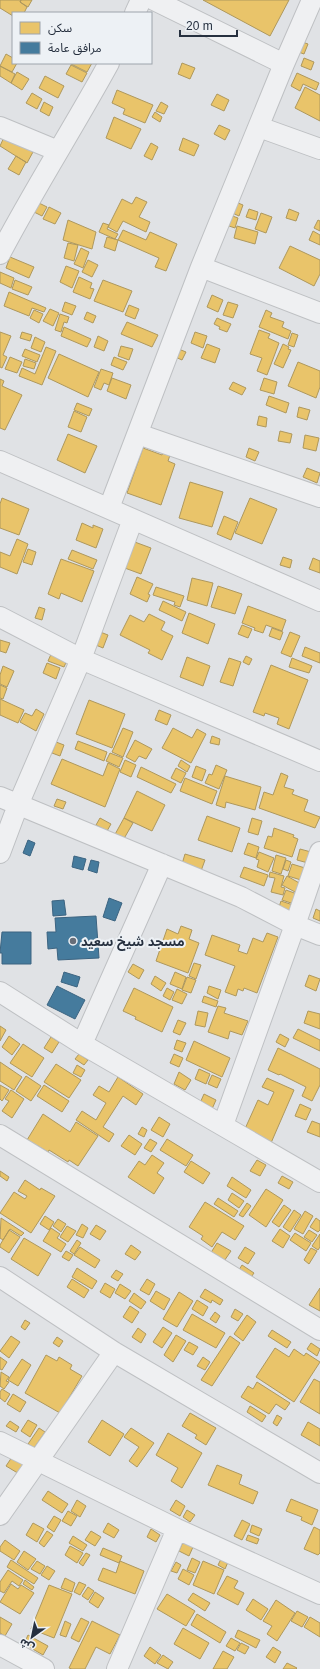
<svg xmlns="http://www.w3.org/2000/svg" width="320" height="1669" font-family="Helvetica,'Noto Sans Arabic',sans-serif">
<rect width="100%" height="100%" fill="#e0e2e5"/>
<path fill="#e9c46a" stroke="#ae985d" d="M0 0H21L20 2 27 7 24 13H13V16L0 8Z
M21 0H32L28 7 20 2Z
M203 0H289L270 36Z
M297 40 308 44 304 54 293 50Z
M6 54 13 58V63H17L12 72 0 66Z
M304 58 314 62 311 70 301 66Z
M69 63H92L87 72Z
M182 63 195 68 190 79 178 74Z
M71 65 87 73 82 82 66 74Z
M0 66 15 74 11 83 0 76Z
M17 72 29 79 22 90 11 83Z
M297 73 319 83 316 90 303 84 300 91 291 86Z
M45 76 64 86 58 98 39 88Z
M305 87 320 95V121L295 108Z
M117 90 153 105 145 123 123 114 125 109 112 103Z
M32 93 42 99 37 109 26 103Z
M217 94 229 100 224 111 211 105Z
M44 102 53 107 49 116 40 111Z
M161 102 168 106 164 114 156 111Z
M155 112 162 117 160 122 152 117Z
M114 117 141 129 131 149 106 138Z
M219 125 230 130 225 140 214 134Z
M5 135 33 152 27 163 0 146Z
M183 138 199 145 194 156 179 150Z
M151 143 158 147 152 160 144 156Z
M16 156 26 162 19 175 8 169Z
M136 197 147 202 139 217 150 222 146 232 123 221 117 232 108 227 122 199 132 204Z
M233 201 243 205 239 216 228 211Z
M39 203 47 207 42 216 34 212Z
M49 207 61 213 55 224 43 219Z
M249 209 258 212 256 220 246 217Z
M289 209 299 213 296 221 286 218Z
M261 213 272 217 266 233 255 229Z
M227 214 238 218 235 228 223 224Z
M68 220 96 232 92 249 63 240Z
M318 220 320 221V231L314 228Z
M103 223 109 225 107 229 118 234 115 239 99 232Z
M237 226 258 232 255 244 234 238Z
M123 230 146 240 150 232 177 244 166 271 155 267 159 258 118 240Z
M313 231 320 235V245L309 240Z
M107 237 118 240 115 251 104 247Z
M68 243 78 245 74 261 64 258Z
M290 246 320 260V274L314 286 279 268Z
M81 248 89 252 83 268 74 264Z
M10 257 34 267 29 278 6 268Z
M88 260 98 265 92 277 82 272Z
M66 266 79 271 72 288 60 282Z
M0 272 14 278 11 288 0 283Z
M79 277 92 283 90 288 94 289 90 299 73 292Z
M15 280 32 287 28 295 12 289Z
M103 280 132 291 123 312 94 301Z
M9 292 46 308 44 312 32 308 29 316 4 306Z
M212 295 223 300 218 312 207 307Z
M65 302 76 306 72 315 62 311Z
M228 302 238 305 233 318 223 315Z
M129 305 139 309 135 319 125 315Z
M50 309 59 313 53 326 43 321Z
M34 310 43 314 39 323 30 318Z
M266 310 272 313 270 317 284 322 282 327 291 331 288 339 259 327Z
M87 312 96 316 93 323 84 319Z
M60 314 69 317 67 323 64 322 61 332 55 330Z
M217 318 231 324 227 332 219 329 220 327 214 324Z
M127 322 158 335 152 347 121 334Z
M64 327 91 339 87 347 61 336Z
M259 330 270 334 268 338 279 343 267 375 257 371 262 358 250 354Z
M0 332 11 336 3 355 7 357 2 368 0 367Z
M22 332 32 335 30 341 20 338Z
M195 332 207 336 203 348 191 343Z
M292 333 298 335 294 347 288 345Z
M98 336 108 341 104 351 94 347Z
M35 337 45 342 41 352 31 348Z
M207 344 220 349 215 363 201 358Z
M283 344 289 347 288 349 291 350 283 368 274 364Z
M121 346 133 349 129 360 118 356Z
M46 347 56 351 42 385 19 376 22 368 35 374Z
M176 348 186 352 182 360 173 356Z
M25 349 40 355 37 362 22 356Z
M59 354 99 372 88 397 48 378Z
M10 357 22 362 17 373 5 369Z
M114 357 127 362 123 370 111 365Z
M25 359 36 363 34 369 23 366Z
M298 362 320 371V387L316 398 288 386Z
M101 369 113 373 109 385 104 383 101 390 94 387Z
M112 378 131 385 126 399 107 391Z
M264 378 277 382 274 394 260 390Z
M0 379 4 381 2 386 22 395 5 430 0 428Z
M233 382 246 388 242 395 229 389Z
M269 396 289 403 286 413 266 405Z
M77 403 92 409 89 416 74 410Z
M299 407 310 410 307 420 297 417Z
M74 411 87 417 81 432 68 427Z
M259 416 267 418 266 427 257 425Z
M280 431 292 434 290 443 278 441Z
M68 434 97 446 85 473 57 460Z
M305 435 319 438 316 451 303 448Z
M143 448 162 455 163 453 170 455 168 461 175 464 161 505 127 493Z
M249 448 259 452 255 461 246 457Z
M307 468 320 473 317 483 303 477Z
M190 482 223 492 212 527 179 518Z
M2 498 29 509 19 535 0 528V504Z
M250 498 277 509 262 544 235 533Z
M224 516 238 522 231 540 217 534Z
M82 523 93 528V525L103 529 96 548 76 540Z
M17 539 28 544 17 574 0 567V552L10 556Z
M132 541 151 548 141 574 122 567Z
M28 549 36 552 32 565 23 562Z
M72 550 97 560 93 569 68 559Z
M283 557 292 560 290 568 280 565Z
M313 558 320 561V573L309 569Z
M61 559 94 571 82 602 61 593 59 599 48 594Z
M137 577 153 584 148 594 150 595 147 602 130 594Z
M192 578 213 583 207 606 187 600Z
M218 586 242 594 235 614 211 607Z
M156 587 184 596 180 607 174 605 175 602 153 595Z
M163 601 186 612 182 621 159 610Z
M248 606 286 620 282 631 266 625 263 633 254 630 255 628 242 623Z
M39 607 45 609 42 620 35 618Z
M189 613 215 624 208 644 182 633Z
M149 614 165 622 161 630 173 636 162 660 148 653 150 650 120 635 130 615 144 622Z
M242 625 252 629 248 638 238 634Z
M272 628 283 632 280 640 269 636Z
M95 630 108 635 103 648 91 643Z
M290 632 300 636 291 657 281 653Z
M0 640 10 643 6 653 0 651Z
M305 647 320 653V663L302 656Z
M52 652 68 658 64 667 48 661Z
M246 656 252 659 249 665 243 662Z
M187 657 210 666 203 686 180 677Z
M229 658 241 662 233 686 220 682Z
M292 658 312 666 309 673 289 667Z
M47 663 60 668 56 679 43 673Z
M271 665 308 680 289 729 277 724 279 718 265 713 264 716 253 712Z
M3 666 14 671 7 687 0 684V675Z
M0 685 7 688 3 699 0 698Z
M0 699 24 710 18 723 0 715Z
M89 700 125 714 112 748 76 734Z
M36 709 44 714 36 731 20 722 25 713 32 716Z
M159 710 171 715 167 725 155 720Z
M123 728 133 732 123 757 112 752Z
M173 728 192 738 197 729 206 734 191 763 162 748Z
M212 736 220 739 219 745 210 743Z
M135 740 152 749 146 759 139 756 135 762 126 757Z
M78 741 107 752 104 761 75 749Z
M56 742 64 745 60 756 52 753Z
M110 753 123 758 119 767 106 761Z
M62 759 103 776 108 763 120 769 105 807 51 784Z
M125 760 136 765 131 777 120 772Z
M181 760 190 766 187 772 178 766Z
M216 765 227 770 219 789 205 783 209 774 212 775Z
M196 766 206 770 202 781 192 777Z
M141 767 176 784 171 793 137 777Z
M176 768 186 773 181 783 171 778Z
M281 773 288 776 284 787 294 790 292 794 308 800 304 811 320 817 315 828 259 808 264 792 273 795Z
M225 776 261 787 255 810 226 802 225 808 216 805Z
M185 778 217 791 212 804 180 791Z
M137 791 165 805 152 831 124 818Z
M57 799 66 802 63 809 54 806Z
M207 816 240 828 232 852 198 840Z
M100 818 111 824 107 831 96 825Z
M124 818 133 823 122 842 113 838Z
M252 818 262 821 258 835 248 832Z
M274 828 294 835 293 837 298 839 292 857 264 848 268 836 272 837Z
M248 843 259 847 256 858 244 854Z
M300 849 311 852 308 863 297 860Z
M259 852 274 858 268 872 257 867 259 860 256 859Z
M185 854 205 860 201 871 182 864Z
M276 855 286 858 281 874 272 871Z
M286 860 291 862 288 871 283 869Z
M292 864 305 868 301 880 288 876Z
M244 867 268 875 264 886 240 877Z
M270 872 284 876 281 887 285 888 283 895 271 892 275 878 269 877Z
M287 876 301 884 297 893 282 885Z
M286 890 297 894 294 904 282 900Z
M281 901 293 905 290 914 278 910Z
M316 909 320 911V921L313 918Z
M181 926 192 930 189 939 199 943 188 973 156 961 167 929 178 934Z
M267 933 278 937 257 993 244 988 243 991 238 989 236 996 225 992 235 966 205 955 212 935 240 945 238 951 247 954 253 938 263 942Z
M194 963 201 965 196 979 189 976Z
M133 964 144 970 139 979 128 972Z
M175 972 186 977 182 989 170 984Z
M309 975 320 979 316 991 305 986Z
M155 976 166 983 161 991 151 984Z
M187 977 196 980 191 993 182 990Z
M209 986 221 990 218 999 207 993Z
M134 988 173 1007 162 1032 135 1019 136 1017 123 1011Z
M167 988 174 992 170 1000 163 996Z
M177 989 187 994 182 1004 172 1000Z
M204 996 218 1001 216 1007 202 1002Z
M218 1006 226 1008 224 1013 248 1021 242 1035 230 1031 228 1039 208 1032Z
M198 1011 208 1013 205 1027 195 1025Z
M308 1011 320 1014V1029L304 1023Z
M178 1020 186 1023 180 1035 173 1032Z
M0 1026 6 1030 0 1041Z
M298 1029 320 1040V1051L293 1038Z
M280 1034 289 1039 285 1047 276 1042Z
M9 1036 20 1044 12 1055 2 1047Z
M51 1037 59 1042 52 1053 44 1048Z
M177 1040 186 1043 182 1052 174 1049Z
M194 1041 230 1058 222 1077 186 1060Z
M23 1044 44 1058 32 1077 10 1063Z
M278 1048 320 1069V1085L312 1101 302 1096 306 1087 280 1074 279 1075 268 1070Z
M79 1054 88 1060 84 1065 75 1059Z
M174 1054 183 1058 179 1067 170 1063Z
M0 1062 22 1077 14 1090 0 1081Z
M56 1064 81 1080 69 1098 44 1082Z
M77 1065 85 1070 81 1077 73 1073Z
M199 1069 210 1074 206 1084 195 1079Z
M179 1072 191 1080 185 1090 174 1084Z
M212 1075 221 1079 217 1088 208 1084Z
M26 1076 41 1086 31 1101 16 1091Z
M118 1077 143 1094 136 1105 123 1096 103 1127 114 1134 109 1142 76 1120 82 1111 96 1120 106 1103 93 1095 99 1086 109 1092Z
M267 1078 294 1090 271 1143 244 1131 258 1100 268 1105 274 1092 262 1087Z
M0 1085 9 1090 2 1101 0 1099Z
M44 1085 69 1101 62 1112 37 1096Z
M11 1090 24 1099 12 1118 2 1111 9 1101 5 1099Z
M204 1094 216 1100 212 1109 200 1103Z
M300 1104 311 1109 306 1120 295 1116Z
M43 1114 70 1132 76 1122 98 1136 78 1166 69 1160 68 1162 49 1150 48 1152 38 1146 37 1147 27 1140Z
M159 1117 170 1124 163 1137 151 1130Z
M312 1121 320 1124V1137L307 1132Z
M142 1127 147 1130 144 1137 138 1134Z
M129 1135 142 1144 135 1155 121 1146Z
M150 1139 157 1143 151 1152 144 1148Z
M167 1139 193 1155 186 1166 160 1150Z
M152 1155 164 1163 157 1173 164 1178 154 1194 128 1177 139 1161 145 1165Z
M257 1160 266 1165 260 1176 250 1171Z
M191 1161 210 1173 203 1184 184 1172Z
M0 1171 9 1177 7 1181 0 1176Z
M282 1176 293 1182 289 1189 278 1183Z
M232 1177 251 1190 246 1198 227 1186Z
M25 1180 40 1190 41 1188 55 1196 31 1233 0 1213 14 1192 25 1199 27 1196 18 1191Z
M266 1189 283 1200 266 1227 249 1215Z
M232 1193 244 1201 239 1208 228 1200Z
M218 1198 238 1211 234 1217 214 1204Z
M205 1202 244 1226 235 1240 222 1232 212 1247 201 1239 203 1236 189 1227Z
M247 1203 251 1206 243 1217 239 1215Z
M284 1205 291 1210 279 1227 272 1222Z
M294 1210 301 1215 290 1232 283 1227Z
M305 1211 313 1216 303 1234 294 1229Z
M45 1216 54 1222 49 1230 40 1224Z
M1 1218 24 1233 21 1236 10 1229 3 1240 0 1238Z
M316 1218 320 1221V1230L318 1232 310 1227Z
M58 1219 66 1224 61 1232 53 1226Z
M82 1224 88 1228 83 1238 76 1235Z
M96 1225 106 1231 100 1240 90 1234Z
M67 1226 76 1231 68 1242 60 1237Z
M51 1228 60 1234 57 1238 66 1244 61 1252 43 1241Z
M280 1229 290 1236 283 1248 272 1241Z
M9 1230 20 1237 9 1253 0 1247V1245Z
M309 1230 317 1235 312 1242 304 1237Z
M295 1233 311 1243 306 1251 290 1240Z
M320 1234V1247L318 1250 312 1246Z
M24 1238 51 1254 38 1276 11 1259Z
M77 1240 81 1243 74 1254 70 1251Z
M217 1243 231 1251 220 1267 207 1259Z
M131 1245 141 1252 135 1260 125 1254Z
M80 1247 100 1260 95 1268 74 1255Z
M245 1247 255 1253 248 1264 238 1258Z
M311 1248 317 1251 309 1264 304 1260Z
M66 1251 73 1255 69 1261 62 1257Z
M242 1265 254 1273 249 1280 237 1273Z
M77 1268 97 1281 92 1289 72 1277Z
M116 1270 123 1274 118 1281 111 1277Z
M72 1279 89 1290 84 1298 67 1287Z
M147 1279 155 1284 149 1295 140 1290Z
M105 1283 115 1289 110 1298 100 1292Z
M120 1284 131 1291 125 1299 115 1293Z
M320 1288V1311L309 1305Z
M205 1289 223 1300 220 1305 212 1300 211 1303 200 1297Z
M156 1291 170 1299 164 1310 150 1301Z
M179 1292 193 1301 177 1327 163 1319Z
M134 1293 146 1302 141 1309 129 1301Z
M197 1300 208 1307 203 1316 192 1309Z
M130 1306 139 1312 132 1323 123 1317Z
M235 1309 243 1314 238 1321 231 1317Z
M215 1312 220 1316 216 1323 210 1319Z
M192 1314 225 1333 216 1348 183 1330Z
M247 1315 256 1322 243 1341 234 1334Z
M25 1320 30 1323 25 1330 21 1327Z
M163 1327 172 1333 162 1348 153 1342Z
M138 1328 146 1334 141 1343 132 1337Z
M272 1330 291 1342 287 1348 268 1336Z
M176 1335 186 1341 173 1362 164 1355Z
M11 1336 20 1342 9 1358 0 1351Z
M230 1336 240 1343 212 1386 201 1380Z
M57 1337 63 1341 59 1347 53 1343Z
M189 1342 198 1347 193 1355 184 1350Z
M311 1343 320 1349 317 1356 307 1349Z
M275 1348 289 1357 294 1349 304 1356 306 1353 320 1362 294 1402 256 1377Z
M46 1355 57 1361 59 1357 72 1365 70 1369 82 1376 60 1413 25 1393Z
M0 1357 7 1362 2 1370 0 1369Z
M203 1357 210 1362 205 1370 197 1366Z
M22 1359 31 1365 18 1386 8 1380Z
M1 1372 9 1377 6 1381 9 1382 4 1389 0 1386Z
M314 1379 320 1382V1414L300 1402Z
M257 1382 290 1403 285 1410 276 1404 269 1414 241 1397 248 1386 253 1389Z
M2 1389 10 1394 5 1402 0 1398V1392Z
M13 1394 26 1402 20 1412 7 1404Z
M250 1406 266 1416 262 1422 247 1412Z
M190 1413 216 1428 206 1445 195 1438 197 1435 182 1426Z
M277 1415 282 1418 277 1426 273 1423Z
M28 1420 37 1425 30 1437 21 1431Z
M102 1420 124 1434 110 1456 88 1442Z
M10 1421 19 1427 16 1432 6 1426Z
M308 1422 320 1429V1446L301 1435Z
M39 1428 45 1432 34 1448 28 1444Z
M131 1428 154 1443 137 1467 129 1461 139 1447 124 1437Z
M168 1433 202 1453 182 1488 171 1481 178 1468 156 1455Z
M14 1454 28 1462 21 1475 6 1466Z
M217 1465 242 1475 239 1484 258 1492 253 1504 208 1485Z
M48 1491 68 1504 62 1513 42 1500Z
M291 1499 318 1510 312 1525 301 1520 302 1517 286 1511Z
M77 1500 86 1506 80 1517 71 1511Z
M176 1500 185 1506 180 1516 170 1510Z
M187 1510 195 1515 190 1522 183 1517Z
M68 1511 77 1516 71 1526 62 1521Z
M54 1516 61 1520 54 1532 47 1527Z
M242 1520 250 1524 242 1540 234 1536Z
M33 1523 44 1529 37 1542 26 1535Z
M108 1523 119 1530 114 1538 103 1532Z
M252 1525 262 1529 259 1536 250 1532Z
M314 1527 320 1530V1553L318 1555 304 1549Z
M151 1529 160 1535 156 1542 147 1537Z
M47 1531 53 1535 44 1547 39 1543Z
M91 1531 101 1537 95 1546 85 1540Z
M248 1535 259 1539 257 1544 246 1540Z
M73 1536 87 1545 83 1551 69 1543Z
M5 1540 20 1551 14 1560 0 1551V1547Z
M183 1542 193 1547 189 1556 179 1551Z
M70 1546 83 1553 77 1563 65 1555Z
M103 1548 122 1556 119 1563 100 1555Z
M24 1551 36 1559 28 1570 17 1562Z
M86 1553 90 1555 83 1566 79 1563Z
M192 1558 200 1562 195 1573 187 1570Z
M221 1559 228 1562 225 1569 218 1565Z
M11 1560 38 1578 34 1584 7 1567Z
M37 1561 45 1566 40 1574 31 1569Z
M120 1561 144 1571 135 1594 98 1580 103 1568 116 1573Z
M203 1561 224 1570 214 1594 193 1585Z
M176 1562 181 1565 177 1573 171 1571Z
M47 1566 55 1571 49 1580 41 1575Z
M183 1569 194 1575 189 1585 178 1579Z
M8 1570 23 1580 19 1586 12 1581 4 1593 0 1591V1582Z
M227 1576 238 1581 234 1588 244 1593 238 1605 217 1594Z
M65 1578 75 1583 72 1592 61 1588Z
M25 1580 34 1587 32 1590 23 1584Z
M79 1582 86 1585 80 1595 74 1592Z
M11 1584 18 1589 21 1585 34 1593 20 1614 0 1602Z
M49 1585 72 1594 54 1638 31 1629Z
M88 1587 94 1591 88 1600 82 1596Z
M95 1592 104 1598 98 1608 89 1602Z
M193 1593 210 1603 205 1611 188 1600Z
M167 1594 195 1611 186 1626 157 1609Z
M253 1599 268 1609 261 1620 246 1610Z
M276 1600 295 1613 277 1641 267 1634 272 1626 263 1621Z
M297 1611 308 1617 302 1627 291 1621Z
M197 1614 226 1632 220 1643 191 1625Z
M0 1617 12 1624 5 1636 0 1633Z
M310 1617 320 1623V1637L304 1627Z
M81 1618 89 1622 79 1642 71 1638Z
M65 1621 71 1624 66 1637 60 1635Z
M92 1621 120 1635 110 1654 96 1647 85 1669H72L69 1668Z
M183 1628 209 1643 200 1659 174 1644Z
M238 1630 260 1640 256 1648 235 1637Z
M28 1635 48 1646 43 1655 24 1644Z
M231 1638 240 1643 235 1651 226 1646Z
M241 1643 249 1647 245 1654 237 1650Z
M150 1647 161 1655 155 1664 144 1656Z
M273 1647 281 1652 275 1663 266 1657Z
M223 1651 234 1657 227 1669H213Z
M163 1655 173 1662 168 1669 157 1663Z
M287 1663 297 1668 296 1669H283Z"/>
<path fill="#457b9d" stroke="#3c6481" d="M28 840 35 843 30 856 23 853Z
M74 856 86 859 83 870 72 867Z
M91 860 99 862 97 873 88 870Z
M109 898 122 903 115 921 103 917Z
M64 900 66 915 53 916 52 901Z
M96 916 99 958 58 960 57 948 48 949 47 932H56L55 918Z
M2 932H31V964H2V953H0Z
M64 972 80 977 77 987 61 982Z
M57 986 85 1000 75 1019 47 1005Z"/>
<g fill="none" stroke-linecap="round" stroke-linejoin="round">
<defs>
<path id="minor" d="M154 0 284 64
M135 13 141 0
M0 127 58 151
M259 127 320 149
M0 254C34 189 74 127 109 63
M201 267 320 313
M138 434 320 497
M0 461 320 601
M109 508 201 267 284 64 312 0
M0 617 81 659 320 761
M0 797 241 897 295 925 320 935
M0 853 18 805 81 659 133 519
M0 992 82 1044 320 1182
M82 1044 162 864
M223 1125 295 925 320 852
M0 1135 320 1330
M0 1277 114 1352 320 1473
M0 1442 177 1529 320 1594
M0 1515 114 1352
M0 1645 44 1669
M117 1669 177 1529"/>
</defs>
<use href="#minor" stroke="#bec0c3" stroke-width="22"/>
<use href="#minor" stroke="#eff0f2" stroke-width="20"/>
</g>
<circle fill="#676e79" stroke="#edf1f5" stroke-width="1.5" cx="73" cy="941" r="4"/>
<g text-anchor="middle" stroke-width="4" stroke-linejoin="round" paint-order="stroke">
<g font-size="13" font-weight="bold" fill="#26303f" stroke="#edf1f5" text-anchor="start">
<text x="81" y="946">مسجد شيخ سعيد</text>
</g>
</g>
<rect x="12" y="12" width="140" height="52" fill="#edf1f5" stroke="#9da4ac"/>
<rect x="20" y="22" width="20" height="12" fill="#e9c46a" stroke="#9da4ac"/>
<text x="48" y="32" font-size="12" fill="#26303f">سكن</text>
<rect x="20" y="42" width="20" height="12" fill="#457b9d" stroke="#9da4ac"/>
<text x="48" y="52" font-size="12" fill="#26303f">مرافق عامة</text>
<g transform="translate(32 1637) rotate(213)" stroke="#edf1f5" stroke-width="3" paint-order="stroke">
<path d="M0-3L7 15L0 10L-7 15Z" fill="#26303f"/>
<text y="-6" font-size="11" font-weight="bold" text-anchor="middle" fill="#26303f">ش</text>
</g>
<path d="M180 30v6h57v-6" fill="none" stroke="#26303f" stroke-width="2"/>
<text x="186" y="30" font-size="12" fill="#26303f" stroke="#edf1f5" stroke-width="3" paint-order="stroke">20 m</text>
</svg>
